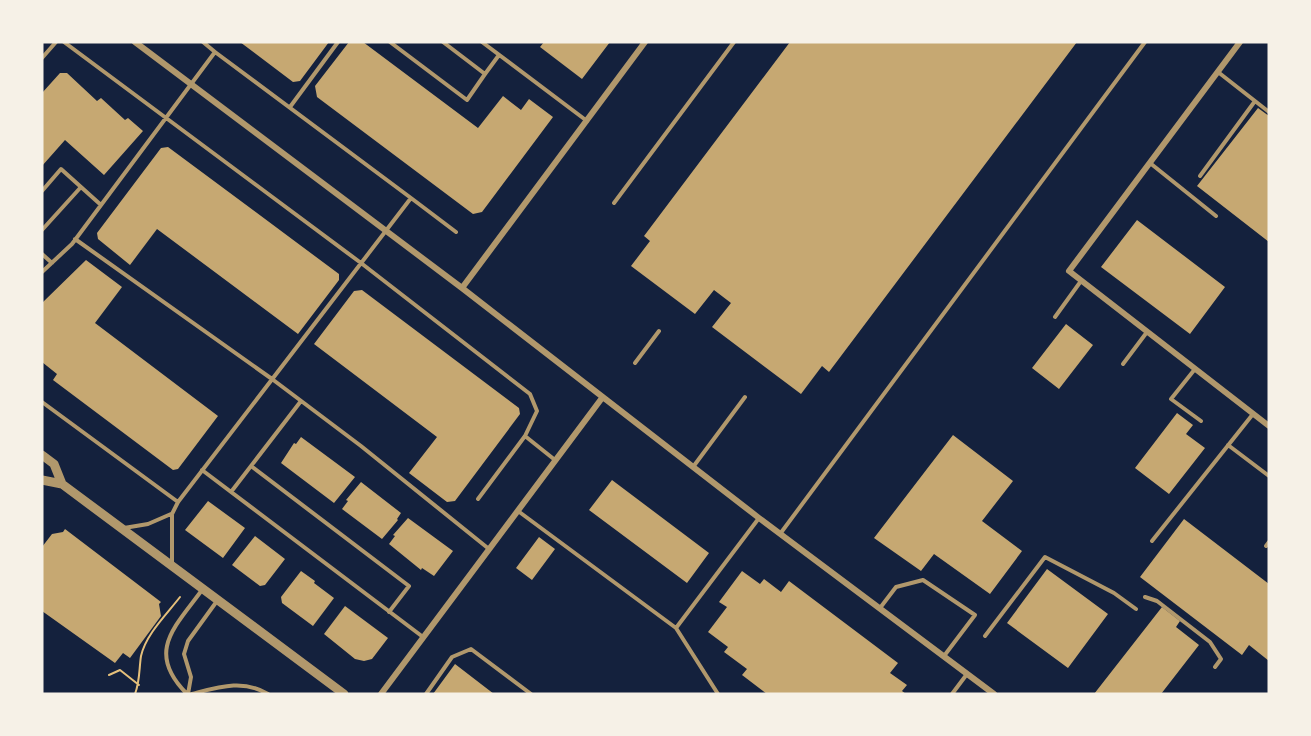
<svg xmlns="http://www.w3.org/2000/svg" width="1311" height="736" font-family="'Space Grotesk',sans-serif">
<rect width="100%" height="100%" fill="#14213d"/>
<path fill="#c6a872" d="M240 42H329L300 81 293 82Z
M349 42H363L478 128 503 96 521 110 529 99 553 117 482 212 473 214 317 97 315 86Z
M544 42H610L582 79 540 47Z
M790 42H1077L829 372 822 366 801 394 712 327 731 303 714 290 695 314 631 266 650 241 644 236Z
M60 73H67L97 101 101 98 125 120 128 118 143 131 104 175 65 140 42 166V93Z
M1258 108 1269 116V242L1197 186Z
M168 147 339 274V280L298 334 157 229 130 265 98 239 97 233 161 148Z
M1137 220 1225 287 1190 334 1101 267Z
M86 260 122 287 95 323 218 416 178 469 173 470 53 380 57 374 42 362V303Z
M362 290 519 408 520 414 455 501 447 502 409 473 437 437 314 344 354 291Z
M1066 324 1093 345 1059 389 1032 368Z
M1177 413 1193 425 1186 434 1205 448 1169 494 1135 468Z
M953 435 1013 481 982 521 1022 551 990 594 934 554 921 571 874 538Z
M301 437 355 477 334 503 281 463 294 443 296 444Z
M612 480 709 553 687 583 589 510Z
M361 482 401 513 397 519 398 520 382 539 342 509 348 501 346 500Z
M208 501 245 528 223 558 185 530Z
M408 518 453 551 434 576 422 568 421 570 389 544 395 536 393 535Z
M1184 519 1269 584V661L1249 645 1242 655 1140 577Z
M65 529 161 602 159 604 161 616 130 658 123 653 115 663 42 611V547L52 534 63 532Z
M255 536 285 559 265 585 260 586 232 565Z
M539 537 555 549 532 580 516 568Z
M1047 569 1108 614 1068 668 1007 623Z
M301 571 315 581 314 583 334 598 313 626 282 603 281 597Z
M742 571 760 584 764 579 781 592 789 581 898 663 890 673 907 685 902 691 906 694H767L742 675 747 669 724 652 728 647 708 632 727 607 719 602Z
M345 606 388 638 372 659 364 661 355 659 324 634Z
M1162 607 1180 621 1176 627 1199 645 1161 694H1094Z
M455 664 494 694H433Z"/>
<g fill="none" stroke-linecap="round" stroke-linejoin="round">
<path stroke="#e5c07b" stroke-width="2" d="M109 675 120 670 139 685
M135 694C140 681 139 669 141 656 146 634 167 614 180 597"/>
<path stroke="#b1986c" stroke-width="4" d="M64 42 361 263 530 394 537 411 525 436 555 460
M390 42 467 100 485 74
M443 42 485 74 499 55
M482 42 587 121
M42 58 56 42
M1218 72 1269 112
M290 107 338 42
M1150 163 1216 216
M1200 176 1255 101
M42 191 61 169 101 205
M411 198 456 232
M614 203 734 42
M42 230 81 187
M75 239 272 379 361 446 489 549
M42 254 52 263
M42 272 72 244 215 52 203 42
M1055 317 1081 281
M635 363 659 331
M1123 364 1147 332
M1195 369 1171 399 1201 421
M42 402 178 502
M1228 445 1269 476
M251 466 409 586 389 612
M693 467 745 397
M202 470 423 637
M231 492 301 401
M478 499 525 436
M518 511 676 628 759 518
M124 528 148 524 171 514
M780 534 1145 42
M1152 541 1253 414
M1266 546 1269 542
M172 563V514L178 502 411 198 215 52
M1145 597 1157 601 1210 642 1221 659 1215 667
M880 608 896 587 923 580 975 615 944 656
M676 628 718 694
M985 636 1045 557 1114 593 1136 609
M187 694C145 652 175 627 202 590
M188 694 191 677 184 654 188 641 217 601
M192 694C219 687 243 679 268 694
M426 694 452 657 471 649 531 694
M952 694 967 674"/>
<path stroke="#b1986c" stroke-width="6" d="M135 42 462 288 759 518 994 694
M1240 42 1069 271 1269 426
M462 288 645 42
M381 694 602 398"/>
<path stroke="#b1986c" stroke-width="9" d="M42 455 54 464 62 484
M42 480 62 484 344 694"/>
</g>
<rect width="1311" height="736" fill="none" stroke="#f6f1e7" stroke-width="87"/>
</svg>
